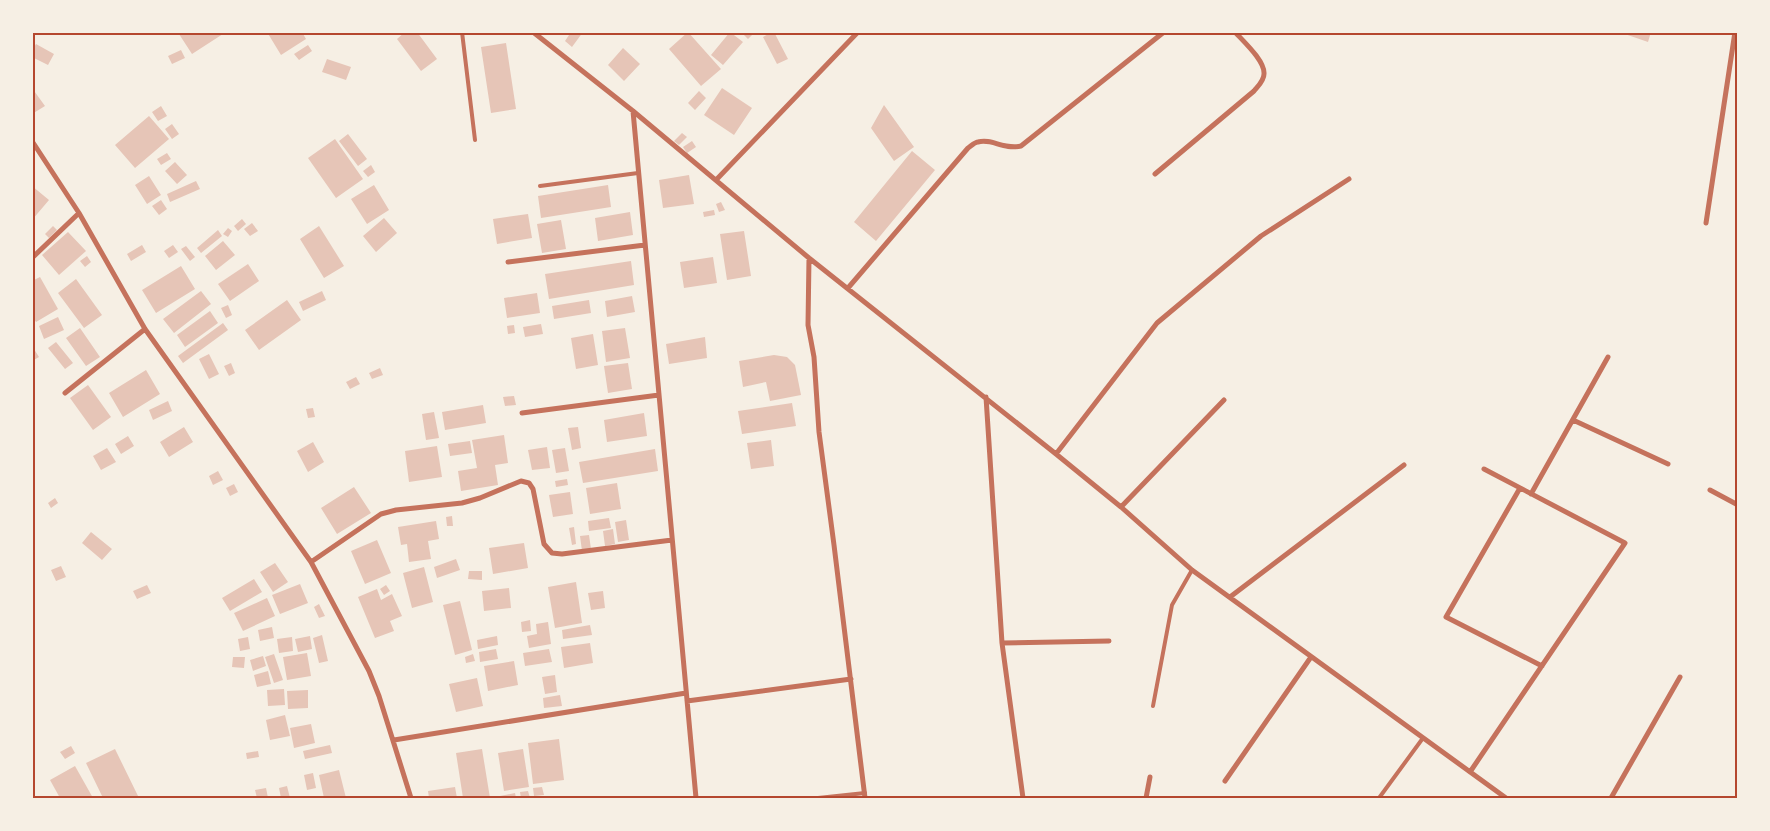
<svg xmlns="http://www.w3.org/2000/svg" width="1770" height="831" font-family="'Nunito Sans',sans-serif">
<rect width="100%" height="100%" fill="#f6efe4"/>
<path fill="#e6c5b7" d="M181 32H226L192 54 179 34Z
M267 32H302L306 39 281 55Z
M405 32H417L437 59 421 71 397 39Z
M571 32H583L572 47 565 41Z
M688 32 721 69 701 86 669 49Z
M730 32 743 42 723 65 711 55Z
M741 32H751L753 34 748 39Z
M772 32H774L788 59 777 64 763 37Z
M1619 32H1651L1648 42Z
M506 43 516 109 491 113 481 47Z
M36 44 54 54 48 65 32 57V51Z
M308 45 312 51 299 60 294 54Z
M623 48 640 64 624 81 608 65Z
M181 50 185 58 172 64 168 56Z
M327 59 351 67 346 80 322 72Z
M32 88 45 106 32 114Z
M722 88 752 108 734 135 704 115Z
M699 91 706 98 695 110 688 103Z
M884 105 914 147 894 161 871 128Z
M161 106 167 116 158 121 152 112Z
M149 116 169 139 135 168 115 145Z
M172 124 179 134 172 139 165 129Z
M682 133 687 137 679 145 674 141Z
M348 134 367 159 358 166 339 141Z
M335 139 363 179 336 198 308 158Z
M692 141 696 147 687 153 683 147Z
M912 151 935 170 876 241 854 222Z
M167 153 171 159 161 165 157 159Z
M175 162 187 175 177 184 165 171Z
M371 165 375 172 368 177 363 171Z
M689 175 694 204 663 208 659 180Z
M149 176 161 195 147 204 135 185Z
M196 181 200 189 170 202 167 194Z
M374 185 389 210 367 224 351 199Z
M608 185 611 207 541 218 538 196Z
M32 186 49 200 32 220Z
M161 200 167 209 159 215 152 206Z
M721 202 725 210 719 212 716 204Z
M714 210 715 215 704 217 703 212Z
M630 212 633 235 598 241 595 218Z
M528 214 532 238 497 244 493 219Z
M384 218 397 233 376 252 363 236Z
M242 219 246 224 238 231 234 226Z
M561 220 566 249 542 253 537 224Z
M252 223 258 231 250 236 244 229Z
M53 226 57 230 49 238 45 234Z
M319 226 344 266 324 278 300 239Z
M228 228 232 231 228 237 223 234Z
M218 230 222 236 201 253 197 248Z
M744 231 751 276 727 280 720 234Z
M68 232 86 251 59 275 42 255Z
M223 241 235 255 216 270 205 256Z
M142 245 146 252 131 261 127 254Z
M173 245 178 252 169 258 164 251Z
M186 246 195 257 190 261 181 249Z
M87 256 91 262 85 267 80 261Z
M713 257 717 283 684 288 680 262Z
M631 261 634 285 549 299 545 274Z
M248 264 259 281 230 301 218 284Z
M181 266 195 289 156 313 142 290Z
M40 277 58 309 36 322 32 316V281Z
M76 279 102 315 84 328 58 293Z
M201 291 211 304 174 333 163 319Z
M322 291 326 300 303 311 299 302Z
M537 293 540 313 507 318 504 298Z
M632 296 635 312 607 317 605 301Z
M287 300 301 320 259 350 245 330Z
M589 300 591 313 554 319 552 306Z
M228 305 232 315 226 318 221 308Z
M210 311 218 323 185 347 177 335Z
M58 317 64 330 44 339 39 326Z
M223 323 228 330 183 363 178 356Z
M541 324 543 334 525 337 523 327Z
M514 325 515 333 508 334 507 326Z
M80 328 100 357 86 366 66 338Z
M625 328 630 358 606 362 602 331Z
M593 334 598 365 576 369 571 338Z
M705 337 707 358 669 364 666 344Z
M56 342 73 363 65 369 48 348Z
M32 346 39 357 32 361Z
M209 354 219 374 209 379 199 359Z
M774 355 787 357 795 365 801 395 770 401 766 382 743 387 739 361Z
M231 363 235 373 229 376 224 366Z
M628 363 632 389 608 393 604 366Z
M380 368 383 375 372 379 369 373Z
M146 370 160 394 123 417 109 393Z
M356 377 360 384 350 389 346 382Z
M88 385 111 417 93 430 70 398Z
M514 396 516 405 505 406 503 397Z
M168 401 172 411 153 420 149 410Z
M792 403 796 426 742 434 738 411Z
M483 405 486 423 445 430 442 412Z
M313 408 315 417 308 418 306 409Z
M434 412 439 438 426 440 422 414Z
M644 413 647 436 607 442 604 420Z
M184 427 193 442 169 457 160 442Z
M578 427 581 448 572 450 568 428Z
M504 435 508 463 495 465 498 485 461 491 458 471 477 468 472 440Z
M128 436 134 446 121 454 115 444Z
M771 440 774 466 751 469 747 443Z
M470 441 472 453 450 456 448 444Z
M313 442 324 462 308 472 297 451Z
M437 446 442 477 409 482 405 451Z
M547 447 550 468 532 470 528 450Z
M107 448 116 462 101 470 93 456Z
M565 448 569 471 556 473 552 450Z
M655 449 658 471 583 483 579 462Z
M218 471 223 480 213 485 209 476Z
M567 479 568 485 556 487 555 481Z
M617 483 621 509 590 514 586 488Z
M234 484 238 492 230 496 226 488Z
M354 487 371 513 337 534 321 508Z
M570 492 573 514 553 517 549 495Z
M55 498 58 503 51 508 48 503Z
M452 516 453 526H447L446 517Z
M609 518 611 528 589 531 588 521Z
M626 520 629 540 618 542 615 522Z
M436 521 439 539 428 541 431 559 409 562 407 544 401 545 398 527Z
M574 527 576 544 572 545 569 528Z
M613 529 615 544 605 546 603 531Z
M91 532 112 549 102 560 82 543Z
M589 535 591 549 582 551 580 536Z
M377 540 391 573 365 584 351 551Z
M524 543 528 568 493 574 489 548Z
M456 559 460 570 437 578 434 567Z
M275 563 288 582 273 592 260 572Z
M61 566 66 577 56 581 51 570Z
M424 567 433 602 412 608 403 573Z
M469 571H482V580L468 579Z
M254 579 262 592 230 611 222 598Z
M576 582 582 623 555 628 548 587Z
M300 584 308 603 280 614 272 595Z
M147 585 151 593 137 599 133 591Z
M386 585 390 591 384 595 380 589Z
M509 588 511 608 484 611 482 591Z
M377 589 381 600 392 594 402 616 390 621 394 631 375 638 358 597Z
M603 591 605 608 591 610 588 593Z
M267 598 275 616 243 631 234 613Z
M460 601 472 650 455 655 443 605Z
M319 604 325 616 319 618 314 607Z
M530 620 531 631 522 632 521 622Z
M548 622 551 644 529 648 527 636 537 634 536 624Z
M590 625 592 635 563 639 562 630Z
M272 627 274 638 260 641 258 630Z
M322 635 328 661 319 663 313 638Z
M310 636 312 649 298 652 295 639Z
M497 636 498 645 478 649 477 640Z
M248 637 250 649 240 651 238 639Z
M292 637 293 651 279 653 277 639Z
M590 643 593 663 564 668 561 647Z
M496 649 498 659 480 662 479 652Z
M549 649 552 662 525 666 523 653Z
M307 653 311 676 287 680 283 657Z
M274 654 283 680 274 683 265 657Z
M473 654 475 661 466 663 465 657Z
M263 656 266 666 253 671 250 660Z
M233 657H245L244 668 232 667Z
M514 661 518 685 488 691 484 666Z
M268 671 271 684 257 687 254 675Z
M555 675 557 692 545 694 542 677Z
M477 678 483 706 456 712 449 684Z
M284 689 285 705 268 706 267 690Z
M308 690V708L288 709 287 691Z
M560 695 562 706 544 708 543 698Z
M285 715 290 736 270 740 266 720Z
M311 724 315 743 294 748 290 728Z
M559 739 564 780 533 784 528 743Z
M330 745 332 753 305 759 303 751Z
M71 746 75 753 65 759 60 752Z
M115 749 139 798H103L86 763Z
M482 749 490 798H463L456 753Z
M523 749 529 787 504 791 498 753Z
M258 751 259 757 247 759 246 753Z
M75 766 93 798H60L50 780Z
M339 770 346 798H324L319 775Z
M313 773 316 788 307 790 304 775Z
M287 786 290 798H281L279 788Z
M455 787 457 798H429L428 791Z
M542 787 544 795 534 796 533 788Z
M266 788 268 798H257L255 790Z
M528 791 530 798H521L520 792Z
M515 793 516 798H500V796Z"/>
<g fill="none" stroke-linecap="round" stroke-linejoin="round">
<path stroke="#c5725c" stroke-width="4" d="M462 32 475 140
M540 186 638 173
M1153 706 1172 605 1192 570
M818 798 865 793
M1379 798 1423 738"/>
<path stroke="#c5725c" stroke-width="5" d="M533 32 633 111 809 258 1056 454 1121 507 1192 570 1506 798
M633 111 696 798
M32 141 79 213 145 329 311 562 369 671 379 696 411 798
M1155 174 1254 91C1258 86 1264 81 1264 74 1265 61 1244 42 1235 32
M717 179 858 32
M1706 223 1735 32
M32 258 79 213
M809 258 808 325 814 357 819 432 834 545 865 798
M508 262 645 245
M848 288 968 148C971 146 975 142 978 142 992 138 1003 150 1021 146L1164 32
M65 393 145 329
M986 397 1002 643 1023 798
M522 413 659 395
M1573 420 1668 464
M1056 454 1157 323 1261 236 1349 179
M1520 488 1446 617 1542 666
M1710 490 1738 505
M1531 494 1608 357
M1121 507 1224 400
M311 562 381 514 396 510 462 503 480 498 521 481 529 483 533 489 544 544 552 553 562 554 672 540
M1230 597 1404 465
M1002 643 1109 641
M687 701 851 679
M394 740 686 693
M1470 772 1625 543 1484 469
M1225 781 1311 657
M1146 798 1150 777
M1611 798 1680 677"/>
</g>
<rect width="1770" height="831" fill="none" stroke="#f6efe4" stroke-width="68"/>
<rect x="34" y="34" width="1702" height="763" fill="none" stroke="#b5482f" stroke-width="2"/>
</svg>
